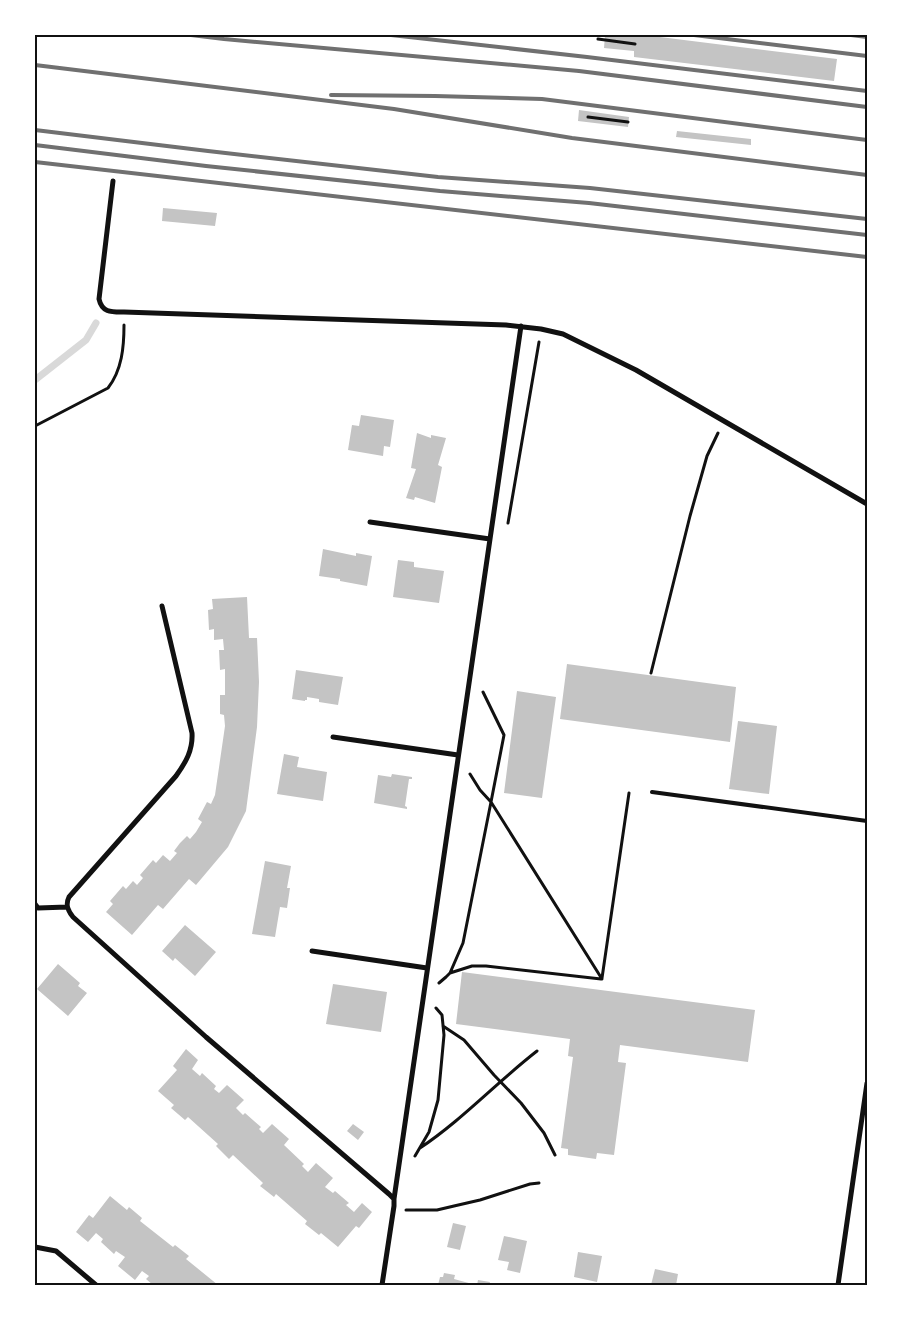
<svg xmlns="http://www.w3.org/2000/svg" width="902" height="1320" font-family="Quicksand,sans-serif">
<rect width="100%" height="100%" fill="#fff"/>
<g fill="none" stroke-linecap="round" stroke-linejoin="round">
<path stroke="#d9d9d9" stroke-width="7" d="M35 380 86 340 96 323"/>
</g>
<path fill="#c4c4c4" d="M605 35 636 36V35H644L837 59 834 81 634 57V51L604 48Z
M579 110 629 117 628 127 578 121Z
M677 131 751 139V145L676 137Z
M163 208 217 213 215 226 162 221Z
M361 415 394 420 390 447 384 446 383 456 348 450 352 425 359 426Z
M417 433 431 438V435L446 438 438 465 442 467 435 503 415 497 414 500 406 498 416 469 411 468Z
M323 549 356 556V553L372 556 367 586 340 581V579L319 576Z
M398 560 414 562V567L444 571 439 603 393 597Z
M247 597 249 638H257L259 682 257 727 246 811 228 847 196 885 189 879 163 909 158 905 132 935 106 912 113 904 110 901 123 886 126 889 133 881 137 885 143 878 140 875 153 860 156 863 163 855 170 861 177 853 174 851 180 843 187 836 190 839 196 832 202 822 198 819 207 802 211 804 215 795 225 726 224 715 220 714V695H225V669L220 670 219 650H224L223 639 214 640V629L209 630 208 610 213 609 212 599Z
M567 664 736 687 730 742 560 719Z
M296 670 343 677 338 705 319 702V699L307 697V700H305V701L292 699Z
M517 691 556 697 542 798 504 793Z
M738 721 777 726 769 794 729 789Z
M284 754 299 757 297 767 327 772 323 801 277 794Z
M392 774 412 777V779H409L405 806 407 807V809L374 803 378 775 391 777Z
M265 861 291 866 287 888H290L287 908 280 907 275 937 252 934Z
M185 925 216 952 195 976 175 958 173 961 162 951Z
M58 964 80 983 78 986 87 993 68 1016 37 989Z
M462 972 755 1010 748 1062 620 1045 618 1062 626 1063 614 1155 597 1153 596 1159 568 1155V1149L561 1148 573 1057 568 1056 570 1039 456 1024Z
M333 984 387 992 381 1032 326 1024Z
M186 1049 198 1060 192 1069 200 1076 202 1073 216 1086 214 1089 219 1093 227 1085 244 1100 236 1108 243 1115 245 1113 261 1127 259 1129 263 1133 272 1124 289 1139 284 1145 304 1164 302 1166 308 1172 316 1163 333 1178 325 1187 333 1193 335 1191 349 1203 346 1205 354 1212 362 1203 372 1212 359 1228 356 1226 338 1247 321 1233 319 1235 305 1224 307 1221 276 1194 274 1197 260 1186 263 1183 233 1155 229 1159 216 1146 218 1144 188 1117 185 1120 171 1108 174 1105 158 1091 177 1070 173 1066Z
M353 1124 364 1132 358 1140 347 1131Z
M110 1196 127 1210 129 1207 142 1218 140 1221 173 1247 175 1245 189 1256 186 1259 218 1285H153L146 1279 149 1276 142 1271 135 1280 118 1266 125 1257 116 1251 114 1254 101 1242 103 1239 96 1233 88 1242 76 1232 89 1215 93 1218Z
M453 1223 466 1226 460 1250 447 1247Z
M504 1236 527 1241 520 1273 507 1270 509 1262 498 1260Z
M578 1252 602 1256 597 1282 574 1277Z
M655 1269 678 1274 676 1285H651Z
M444 1273 455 1275 454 1279 476 1285H438L440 1277H443Z
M478 1280 490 1282 489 1285H477Z"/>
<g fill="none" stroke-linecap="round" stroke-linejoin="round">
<path stroke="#111" stroke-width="3" d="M598 39 635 44
M588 117 628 122
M35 426 108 388C122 370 124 347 124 325
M508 523 539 342
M651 673 690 516 707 456 718 433
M483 692 504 735 491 802 602 979
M450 973 472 966H486L601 979
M602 978 629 793
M439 983 446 977 450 973 463 943 491 802 480 790 470 774
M443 1026 464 1040 494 1075 521 1103 544 1133 555 1155
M420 1148C462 1120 497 1082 537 1051
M415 1156 429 1132 438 1100 444 1035 442 1015 436 1008
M406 1210H437L454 1206 480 1200 530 1184 539 1183"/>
<path stroke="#111" stroke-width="4" d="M652 792 867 821"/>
<path stroke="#111" stroke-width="5" d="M113 181 99 299C102 313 112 312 124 312L506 325 541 329 563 334 636 370 867 504
M370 522 490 539
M162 606 192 733C193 750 186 762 176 776L69 897C65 905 68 911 73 917L206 1037 389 1194 394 1199V1206L382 1285
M333 737 458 755
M35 904 38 908 67 907
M312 951 427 968
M394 1199 521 326
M35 1247 56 1251 96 1285
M838 1285 867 1083"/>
<path stroke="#707070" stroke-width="4" d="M191 35 224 39 579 71 867 107
M391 35 587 57 867 91
M694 35 867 56
M851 35 867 37
M35 65 394 109 572 138 867 175
M331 95 435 96 542 99 867 140
M35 130 208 151 438 177 590 188 867 219
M35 145 206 166 440 191 589 203 867 235
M35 162 867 257"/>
</g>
<rect width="902" height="1320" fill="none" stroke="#ffffff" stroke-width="72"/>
<rect x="36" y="36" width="830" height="1248" fill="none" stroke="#111" stroke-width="2"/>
</svg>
